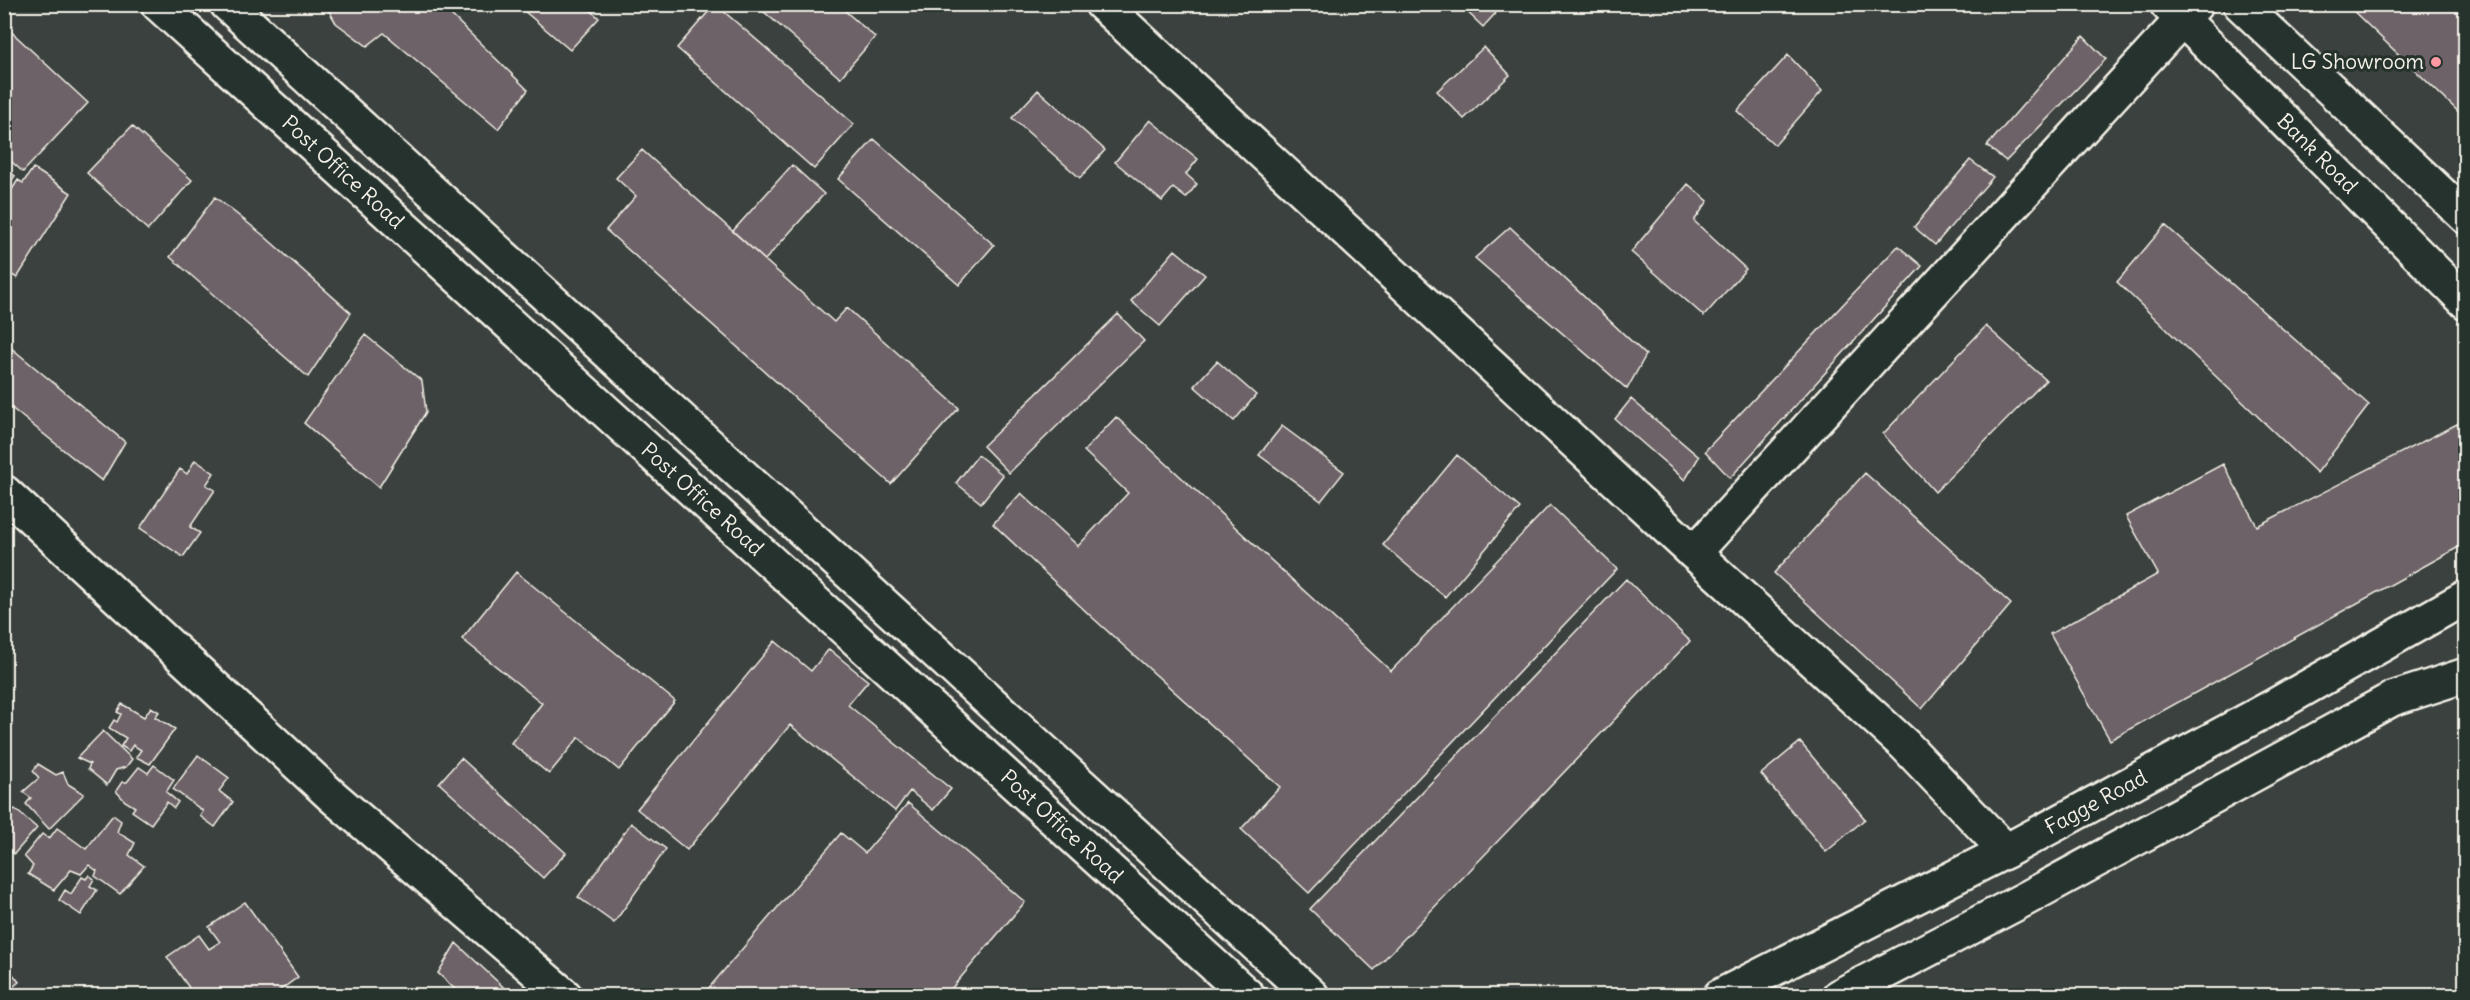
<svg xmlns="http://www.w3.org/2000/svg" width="2470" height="1000" font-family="Delius,sans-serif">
<rect width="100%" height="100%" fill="#3b413e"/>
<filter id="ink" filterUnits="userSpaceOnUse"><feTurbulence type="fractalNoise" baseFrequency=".0167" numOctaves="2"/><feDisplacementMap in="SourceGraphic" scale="12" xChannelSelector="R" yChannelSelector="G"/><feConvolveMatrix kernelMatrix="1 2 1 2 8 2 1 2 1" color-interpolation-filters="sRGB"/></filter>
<g filter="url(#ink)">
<path fill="#6d6267" stroke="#f4f1e8" stroke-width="1.5" d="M325 4H440L528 90 498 129 384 33 367 46 336 23Z
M516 4H584L599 18 570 50Z
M715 4 854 124 814 169 677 48Z
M755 4H837L875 37 840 78Z
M1459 4H1504L1483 27Z
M2346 4H2466V119Z
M4 25 88 103 23 172 4 155Z
M2083 36 2106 59 2006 161 1987 146Z
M1484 47 1510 75 1464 119 1437 91Z
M1788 55 1822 91 1775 145 1737 111Z
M1038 90 1105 150 1080 178 1012 118Z
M1150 120 1198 159 1186 174 1197 184 1186 198 1173 188 1162 201 1115 162Z
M132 126 192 180 148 230 87 173Z
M874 139 994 245 959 285 838 179Z
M642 150 834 322 847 308 959 408 891 484 606 230 636 196 616 178Z
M1970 160 1993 177 1935 245 1914 227Z
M792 165 824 194 765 260 733 231Z
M4 167 15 176 4 191Z
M33 168 71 193 17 278 4 270V202L18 180 23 183Z
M1688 184 1708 201 1694 221 1746 269 1704 316 1631 252Z
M215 197 263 235 351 313 308 377 170 257Z
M2165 225 2369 405 2317 473 2117 282Z
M1510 227 1646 355 1627 389 1475 258Z
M1898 246 1922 266 1730 478 1705 451Z
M1175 250 1205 275 1160 326 1131 301Z
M1118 314 1144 341 1009 473 983 446Z
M1986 326 2046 380 1935 492 1883 434Z
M365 335 422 381 426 412 379 487 304 423Z
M4 342 125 442 102 481 4 402Z
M1217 361 1256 395 1234 421 1194 386Z
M1631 399 1699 457 1685 480 1615 419Z
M1116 417 1391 671 1550 505 1617 569 1309 893 1241 829 1280 787 1094 619 993 524 1021 493 1078 546 1128 493 1084 451Z
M2459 423 2466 435V543L2110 740 2050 634 2158 574 2126 516 2223 464 2257 526Z
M1282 426 1344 472 1321 501 1259 455Z
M978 455 1003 475 981 503 956 483Z
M1457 455 1520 508 1445 597 1383 545Z
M195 460 214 473 206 485 215 490 190 527 200 533 183 557 140 528 180 469 187 474Z
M1865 473 2011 604 1922 709 1774 573Z
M516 572 675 701 619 770 579 737 549 774 511 743 542 703 462 639Z
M1626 579 1690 641 1374 970 1310 909Z
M775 641 811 671 829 649 868 681 848 705 951 789 933 810 910 791 895 811 790 725 687 850 637 809Z
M122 704 144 717 151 707 159 712 155 717 175 729 150 764 136 757 141 750 133 745 129 751 121 746 126 738 109 728 114 720 117 722 121 714 117 712Z
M103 731 132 759 126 767 116 770 107 785 88 769 90 764 77 758Z
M1800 742 1865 819 1826 852 1761 774Z
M198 755 229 778 219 791 233 802 215 827 200 816 203 811 173 789Z
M461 758 566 853 543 878 439 783Z
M38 764 56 775 63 772 68 784 84 794 49 829 26 804 31 798 23 792 39 778 33 771Z
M154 765 174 780 166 792 178 802 174 808 167 802 151 824 132 811 135 807 125 801 116 791 122 782H127L139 767 148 773Z
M908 803 1025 902 945 996H702L841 833 865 853Z
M15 809 37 828 14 854 4 846V818Z
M113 815 121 821 117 832 135 843 129 855 144 866 120 894 95 876 97 871 89 865 81 874 71 870 54 890 28 874 33 866 24 856 42 834 49 839 57 828 86 849Z
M631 823 666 849 614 923 578 897Z
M89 875 94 879 90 886 97 890 81 915 59 900 65 890 71 894 82 877 86 879Z
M245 902 298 977 272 996H195L167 957 199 935 209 949 220 942 209 927Z
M456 943 513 996H462L438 973Z
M4 963 19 982 4 994Z"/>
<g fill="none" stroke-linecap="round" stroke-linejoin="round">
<defs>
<g id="minor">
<path id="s1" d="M158 4 1248 996"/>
<path d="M227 4 1312 996"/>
<path d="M1102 4 1694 553 1905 745 2006 851"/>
<path id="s2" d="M2167 4 2466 302"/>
<path d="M2240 4 2466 217"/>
<path d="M4 492 331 795 565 996"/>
<path d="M1694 553 2196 4"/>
</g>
<g id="major">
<path id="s3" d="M1720 996 2006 851 2274 706 2466 597"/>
<path d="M1839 996 2025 899 2392 699 2466 675"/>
</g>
</defs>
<use href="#minor" stroke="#f4f1e8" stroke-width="38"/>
<use href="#major" stroke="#f4f1e8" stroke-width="38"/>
<use href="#minor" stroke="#26332d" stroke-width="33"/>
<use href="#major" stroke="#26332d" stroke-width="33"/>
</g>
</g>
<circle fill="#ff9aa2" stroke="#26332d" stroke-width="2" cx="2436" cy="62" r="6"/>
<g text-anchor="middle" stroke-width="6" stroke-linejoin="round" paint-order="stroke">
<g font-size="21" fill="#f4f1e8" stroke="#26332d" text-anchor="end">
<text x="2424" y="69">LG Showroom</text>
</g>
<g font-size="21" fill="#f4f1e8" stroke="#26332d">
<text dy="7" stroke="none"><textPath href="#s2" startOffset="212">Bank Road</textPath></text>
<text dy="7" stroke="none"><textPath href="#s1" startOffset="250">Post Office Road</textPath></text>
<text dy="7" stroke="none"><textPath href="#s1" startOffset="736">Post Office Road</textPath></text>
<text dy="7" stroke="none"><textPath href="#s3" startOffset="423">Fagge Road</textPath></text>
<text dy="7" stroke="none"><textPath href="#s1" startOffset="1222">Post Office Road</textPath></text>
</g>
</g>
<rect width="2470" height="1000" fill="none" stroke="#26332d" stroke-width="24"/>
<rect x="12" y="12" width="2446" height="976" fill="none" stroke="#f4f1e8" stroke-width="2" filter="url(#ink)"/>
</svg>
